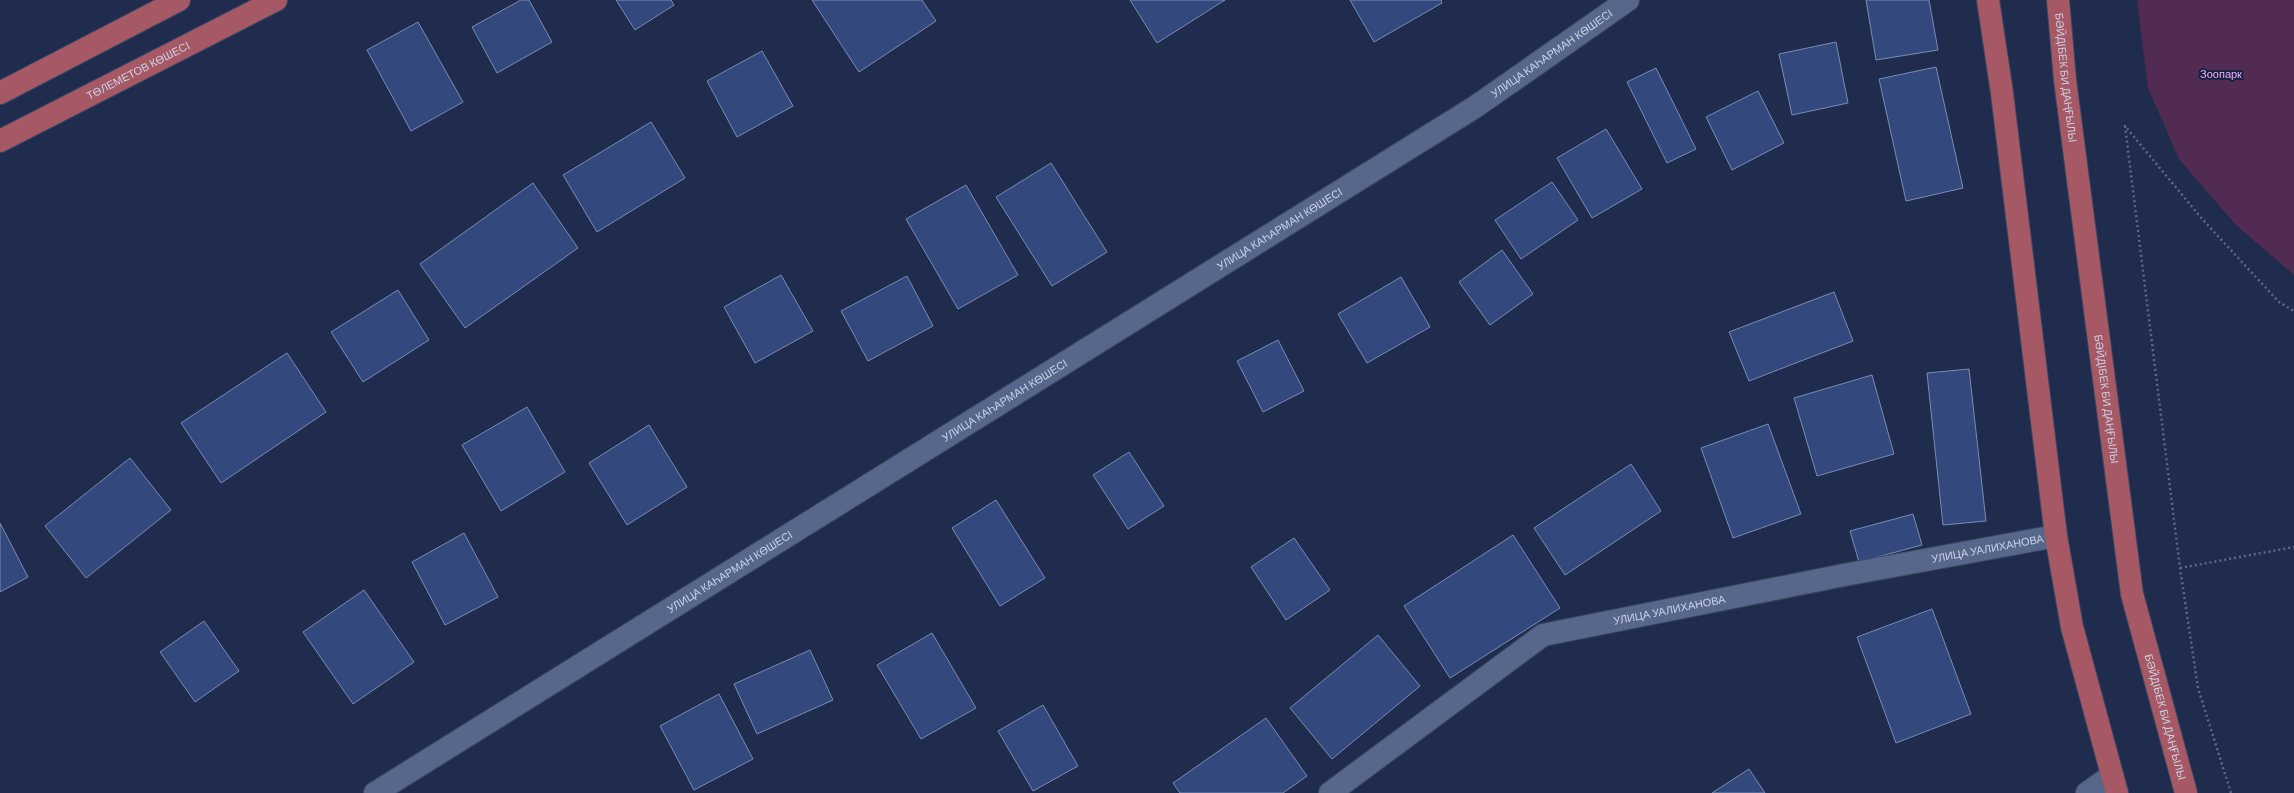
<svg xmlns="http://www.w3.org/2000/svg" width="2294" height="793" font-family="Barlow,sans-serif">
<rect width="100%" height="100%" fill="#1f2c4d"/>
<path fill="#522b53" d="M2137 0H2294V275L2236 225 2179 159 2148 88Z"/>
<path fill="#33497e" stroke="#7a8cb3" d="M521 0H529L552 42 497 73 472 27Z
M616 0H671L674 5 635 30Z
M812 0H922L936 21 859 72Z
M1130 0H1225L1157 43Z
M1350 0H1441L1442 3 1374 42Z
M1866 0H1929L1938 50 1876 60Z
M418 22 463 102 411 131 367 50Z
M1836 42 1848 103 1792 115 1779 54Z
M762 51 793 106 737 137 707 81Z
M1936 67 1963 188 1906 201 1879 79Z
M1656 68 1696 149 1667 163 1627 82Z
M1758 91 1784 143 1732 170 1706 117Z
M651 122 685 178 597 232 563 175Z
M1606 129 1642 189 1592 218 1557 158Z
M1051 163 1107 252 1052 286 996 197Z
M1552 182 1578 220 1521 259 1495 220Z
M533 183 578 248 465 328 420 264Z
M966 185 1018 275 958 309 906 219Z
M1502 250 1533 294 1490 325 1459 282Z
M781 275 813 331 755 363 724 307Z
M907 276 933 326 868 361 841 311Z
M1401 277 1430 327 1367 363 1338 314Z
M398 290 429 340 363 382 331 332Z
M1834 292 1853 341 1749 381 1729 332Z
M1278 340 1304 391 1263 412 1237 361Z
M287 353 326 412 221 483 181 423Z
M1969 369 1986 521 1943 525 1927 373Z
M1872 375 1894 454 1817 476 1794 398Z
M527 407 565 472 501 511 462 445Z
M1768 424 1801 514 1733 538 1701 448Z
M649 425 687 487 627 525 589 463Z
M1129 452 1164 506 1128 529 1093 475Z
M130 458 171 510 86 578 45 526Z
M1631 464 1661 511 1565 575 1534 528Z
M996 500 1045 578 1000 606 952 528Z
M1913 514 1922 545 1859 562 1850 531Z
M0 523 28 577 0 592Z
M464 533 498 597 445 625 412 562Z
M1513 535 1560 608 1450 678 1404 606Z
M1294 538 1330 590 1286 620 1251 567Z
M364 590 414 662 353 704 303 632Z
M1932 609 1971 714 1896 743 1857 637Z
M204 621 239 671 195 702 160 652Z
M932 633 976 708 921 739 877 665Z
M1378 635 1420 686 1332 759 1290 708Z
M810 650 833 700 757 734 734 684Z
M719 694 753 759 694 790 660 726Z
M1043 705 1078 766 1033 791 998 731Z
M1266 718 1307 776 1283 793H1180L1173 783Z
M1749 769 1765 793H1712Z"/>
<g fill="none" stroke-linecap="round" stroke-linejoin="round">
<defs>
<g id="minor">
<path id="s1" d="M375 793 1475 107 1628 0"/>
<path id="s2" d="M1330 793 1543 635 1844 575 2056 536"/>
<path d="M2087 793 2111 776"/>
</g>
<g id="primary">
<path d="M1988 0 2002 93 2056 536 2072 627 2117 793"/>
<path id="s3" d="M2058 0 2065 80 2132 594 2186 793"/>
<path d="M0 93 179 0"/>
<path id="s4" d="M0 141 276 0"/>
</g>
</defs>
<use href="#minor" stroke="#3e4865" stroke-width="24"/>
<use href="#primary" stroke="#3e4865" stroke-width="24"/>
<path stroke="#5d6985" stroke-width="2.5" stroke-dasharray="2 3" stroke-linecap="butt" d="M2180 568 2294 547
M2231 793 2198 688 2180 568 2125 126 2203 220 2279 302 2294 311"/>
<use href="#minor" stroke="#57678c" stroke-width="22"/>
<use href="#primary" stroke="#a65964" stroke-width="22"/>
</g>
<g text-anchor="middle" stroke-width="4" stroke-linejoin="round" paint-order="stroke">
<g font-size="11" fill="#c9d2e7" stroke="#152242">
<text dy="4" stroke="none"><textPath href="#s1" startOffset="1390">УЛИЦА КАҺАРМАН КӨШЕСІ</textPath></text>
<text dy="4" stroke="none"><textPath href="#s4" startOffset="155">ТӨЛЕМЕТОВ КӨШЕСІ</textPath></text>
<text dy="4" stroke="none"><textPath href="#s3" startOffset="78">БӘЙДІБЕК БИ ДАҢҒЫЛЫ</textPath></text>
<text dy="4" stroke="none"><textPath href="#s1" startOffset="1066">УЛИЦА КАҺАРМАН КӨШЕСІ</textPath></text>
<text dy="4" stroke="none"><textPath href="#s3" startOffset="402">БӘЙДІБЕК БИ ДАҢҒЫЛЫ</textPath></text>
<text dy="4" stroke="none"><textPath href="#s1" startOffset="742">УЛИЦА КАҺАРМАН КӨШЕСІ</textPath></text>
<text dy="4" stroke="none"><textPath href="#s2" startOffset="718">УЛИЦА УАЛИХАНОВА</textPath></text>
<text dy="4" stroke="none"><textPath href="#s1" startOffset="418">УЛИЦА КАҺАРМАН КӨШЕСІ</textPath></text>
<text dy="4" stroke="none"><textPath href="#s2" startOffset="394">УЛИЦА УАЛИХАНОВА</textPath></text>
<text dy="4" stroke="none"><textPath href="#s3" startOffset="726">БӘЙДІБЕК БИ ДАҢҒЫЛЫ</textPath></text>
</g>
<g font-size="11" fill="#f5aff7" stroke="#152242">
<text x="2221" y="78">Зоопарк</text>
</g>
</g>
</svg>
